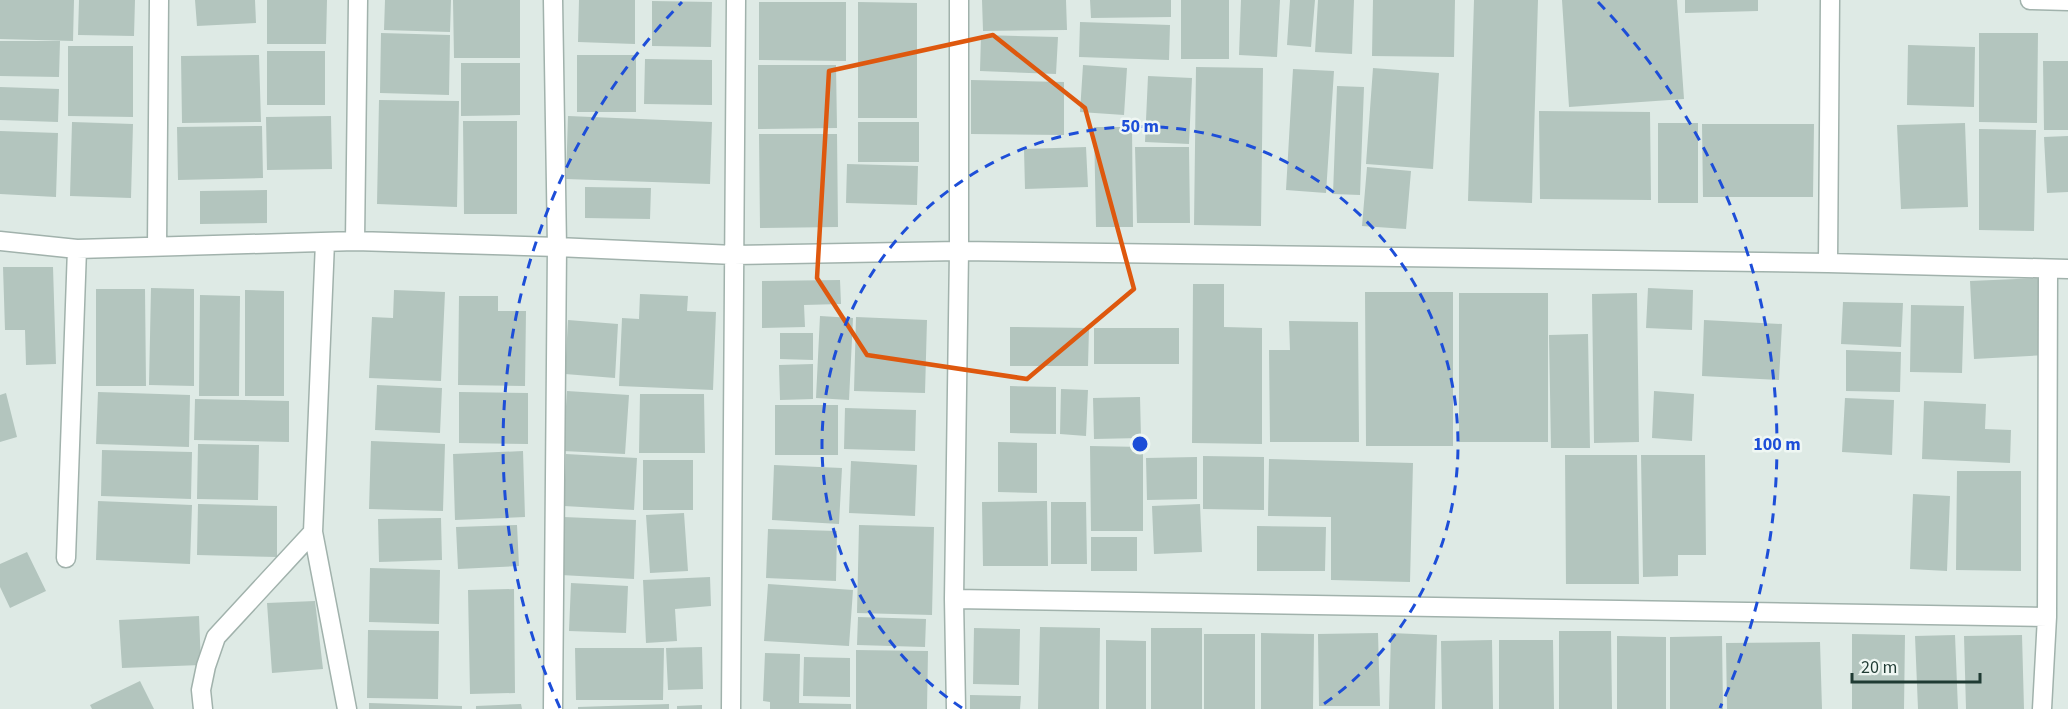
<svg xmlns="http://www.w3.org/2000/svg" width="2068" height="709" font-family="'Source Sans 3',sans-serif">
<rect width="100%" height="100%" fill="#deeae5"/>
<path fill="#b3c5be" d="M0 0H74L73 41 0 39Z
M79 0H135L134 36 78 35Z
M195 0H255L256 23 197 26Z
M267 0H327L326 44H267Z
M385 0H451L450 32 384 30Z
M453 0H520V58H454Z
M579 0H635V44L578 42Z
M982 0H1066L1067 30 983 31Z
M1090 0H1171V17L1091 18Z
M1181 0H1229V59H1181Z
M1241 0H1280L1277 57 1239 55Z
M1290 0H1315L1311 47 1287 45Z
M1318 0H1354L1352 54 1315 52Z
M1373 0H1455L1454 57 1372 56Z
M1474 0H1538L1532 203 1468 201Z
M1562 0H1677L1684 99 1569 107Z
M1685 0H1758V11L1685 13Z
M652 1 712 2 711 47 652 46Z
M759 2H846V61L759 60Z
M858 2 917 3V118H858Z
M1080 22 1170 25 1169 60 1079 57Z
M381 33 450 35 449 95 380 93Z
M1979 33H2038L2037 123 1979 122Z
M981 35 1058 37 1056 74 980 71Z
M0 41H60L59 77 0 76Z
M1908 45 1975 47 1974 107 1907 105Z
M68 46H133V117L68 116Z
M267 51H325V105H267Z
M259 55 261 122 182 123 181 56Z
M577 55H636V112H577Z
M645 59 712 60V105L644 104Z
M2043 61H2068V130H2044Z
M461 63H520V115L461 116Z
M758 65H836L837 128 758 129Z
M1083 65 1127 68 1124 115 1080 112Z
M1196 67 1263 68 1261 226 1194 225Z
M1373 68 1439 73 1433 169 1366 164Z
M1293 69 1334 71 1326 193 1286 190Z
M1148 76 1192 78 1189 144 1145 142Z
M971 80 1064 82V135L971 134Z
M1337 86 1364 87 1360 195 1333 194Z
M0 87 59 89 58 122 0 120Z
M379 100 459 101 457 207 377 204Z
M1539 111 1650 112 1651 200 1540 199Z
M331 116 332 169 267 170 266 117Z
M568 116 712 122 710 184 566 179Z
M463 121H517V214H464Z
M72 122 133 124 131 198 70 196Z
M858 122H919V162H858Z
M1658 123H1698V203H1658Z
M1965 123 1968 207 1901 209 1897 125Z
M1702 124H1814L1813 197H1703Z
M262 126 263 178 178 180 177 127Z
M1094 127H1132L1133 227H1096Z
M1979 129 2036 130 2034 231 1979 230Z
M0 131 58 133 56 197 0 194Z
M759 134H837L838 227 760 228Z
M2068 136V192L2047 193 2044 137Z
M1086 147 1088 187 1025 189 1024 149Z
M1135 147H1189L1190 223H1137Z
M847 164 918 166 917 205 846 203Z
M1367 167 1411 171 1406 229 1362 226Z
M585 187 651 188 650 219 585 218Z
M267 190V223L200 224V191Z
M3 267H53L56 364 26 365 25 330H5Z
M2042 278 2046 355 1974 359 1970 281Z
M840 280 841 304 804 305 805 327 762 328V281Z
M1193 284H1224V327L1262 328V444L1192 443Z
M151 288 194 289V386L149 385Z
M1648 288 1693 290 1692 330 1646 328Z
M96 289H145L146 386H96Z
M245 290 284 291V396H245Z
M394 290 445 292 441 381 369 378 372 317 393 318Z
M1365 292H1453V446H1366Z
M1459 293H1548V442H1459Z
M1637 293 1639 442 1594 443 1592 294Z
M640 294 688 296 687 311 716 312 713 390 619 386 622 318 639 319Z
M200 295 240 296 239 396H199Z
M459 296H498V311H526L525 386 458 385Z
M1843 302 1903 303 1901 347 1841 344Z
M1911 305 1964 306 1962 373 1910 372Z
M820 316 853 318 849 400 816 398Z
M856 317 927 320 925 393 854 391Z
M568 320 618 324 615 378 565 374Z
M1704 320 1782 324 1779 380 1702 376Z
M1289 321 1358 322 1359 442H1270L1269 350H1290Z
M1010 327 1089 328 1088 366H1010Z
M1094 328H1179V364H1094Z
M780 333H813V360L780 359Z
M1588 334 1590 448H1551L1549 335Z
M1846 350 1901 352 1900 392 1846 391Z
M813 364V399L780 400 779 365Z
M377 385 442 388 440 433 375 430Z
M1010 386 1056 387V434L1010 433Z
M1061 389 1088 390 1086 436 1060 434Z
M567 391 629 395 625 454 563 451Z
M1654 391 1694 394 1692 441 1652 438Z
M98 392 190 395 189 447 96 444Z
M459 392 528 393V444L459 443Z
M6 393 17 437 0 442V395Z
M640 394H704L705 453H639Z
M1140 397 1141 438 1094 439 1093 398Z
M1845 398 1894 400 1892 455 1842 452Z
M195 399 289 401V442L194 440Z
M1924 401 1986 404 1985 429 2011 430 2010 463 1922 459Z
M775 405H838V455H775Z
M845 408 916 410 915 451 844 449Z
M371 441 445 444 443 511 369 509Z
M998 442 1037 443V493L998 492Z
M198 444 259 445 258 500 197 499Z
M1090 446 1143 447V531H1091Z
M102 450 192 452 191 499 101 496Z
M523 451 525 517 455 520 453 454Z
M566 454 637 458 634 510 564 506Z
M1565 455H1637L1639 584H1566Z
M1641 455H1705L1706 555H1678V576L1643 577Z
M1203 456 1264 457V510L1203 509Z
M1197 457V499L1147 500 1146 458Z
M1269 459 1413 463 1410 582 1331 580V517L1268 516Z
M643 460H693V510H643Z
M851 461 917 465 915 516 849 513Z
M774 465 842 468 839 524 772 520Z
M1957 471H2021V571L1956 570Z
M1913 494 1950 496 1947 571 1910 569Z
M98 501 192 505 190 564 96 560Z
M1047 501 1048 566H983L982 502Z
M1051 502H1086L1087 564H1051Z
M198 504 277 506V557L197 555Z
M1200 504 1202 552 1154 554 1152 506Z
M684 513 688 571 650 573 646 515Z
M563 517 636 520 634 579 561 575Z
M441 518 442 560 379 562 378 519Z
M517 525 519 566 458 569 456 527Z
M859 525 934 527 932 615 857 613Z
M1257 526 1326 527 1325 571H1257Z
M768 529 837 531 836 581 766 578Z
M1091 537H1137V571H1091Z
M27 552 46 591 10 608 0 587V564Z
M370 568 440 570 439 624 369 622Z
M710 577 711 606 675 609 677 641 646 643 643 580Z
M571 583 628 586 626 633 569 631Z
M768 584 853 590 849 646 764 641Z
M514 589 515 693 470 694 468 590Z
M315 601 323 669 272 673 267 603Z
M199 616 201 665 122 668 119 620Z
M858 617 926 619 925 647 857 645Z
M1040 627 1100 628 1099 709H1038Z
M974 628 1020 629 1019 685 973 684Z
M1151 628H1202V709H1151Z
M368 630 439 631 438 699 367 698Z
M1559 631H1611L1612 709H1559Z
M1261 633 1314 634 1313 709H1261Z
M1378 633 1380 706H1319L1318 634Z
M1391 633 1437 635 1435 709H1389Z
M1204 634H1255V709H1204Z
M1852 634 1905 635 1904 709H1852Z
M1955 635 1958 709H1918L1915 636Z
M2022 635 2024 709H1966L1964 636Z
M1617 636 1666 637V709H1617Z
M1722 636 1723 709H1670V637Z
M1106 640 1146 641V709H1106Z
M1492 640 1493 709H1442L1441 641Z
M1499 640H1553L1554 709H1499Z
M1820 642 1822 709H1727L1726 643Z
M702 647 703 689 668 690 666 648Z
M575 648H664L663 700H576Z
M856 650 928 651 927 709H856Z
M765 653 800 654 799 703 851 704V709H770V702L763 701Z
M804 657 850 658V697L803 696Z
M140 681 154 709H92L90 705Z
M970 695 1021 696 1020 709H970Z
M369 703 462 706V709H369Z
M521 704 522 709H476V706Z
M669 704V709H578V707Z
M702 705V709H677V706Z"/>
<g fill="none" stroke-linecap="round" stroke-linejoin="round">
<defs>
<path id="street" d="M2030 0 2068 1
M0 241 77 249 355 241 557 247 734 255 959 251 1828 263 2068 269
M355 241 358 0
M325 242 313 532 347 709
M157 246 159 0
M1828 263 1830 0
M66 558 77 249
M954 599 2047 617 2048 269
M203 709 201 690 206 666 216 637 313 532
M553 709 557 247 553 0
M731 709 736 0
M956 709 954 599 959 251V0
M2042 709 2047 617"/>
</defs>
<use href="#street" stroke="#a1b2ac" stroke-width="21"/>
<use href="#street" stroke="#fff" stroke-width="18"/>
</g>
<path fill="none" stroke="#de580e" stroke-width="4.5" stroke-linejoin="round" d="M993 35 1085 108 1134 289 1027 379 867 355 817 278 829 71Z"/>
<g fill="none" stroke="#1d4ed8" stroke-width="3" stroke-dasharray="10 8">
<path d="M962 708A318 318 0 1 1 1318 708"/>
<path d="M560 708A637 637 0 0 1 682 2M1598 2A637 637 0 0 1 1720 708"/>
</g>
<circle cx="1140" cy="444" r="9" fill="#1d4ed8" stroke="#eff7f3" stroke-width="3"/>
<g font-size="18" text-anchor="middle" font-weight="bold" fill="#1d4ed8" stroke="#eff7f3" stroke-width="5" stroke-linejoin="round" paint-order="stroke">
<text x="1140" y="132">50 m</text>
<text x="1777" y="450">100 m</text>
</g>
<path d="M1852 673v9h128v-9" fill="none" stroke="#1f3b33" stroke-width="3"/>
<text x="1861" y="673" font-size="18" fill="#1f3b33" stroke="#eff7f3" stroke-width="4.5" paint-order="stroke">20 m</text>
</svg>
